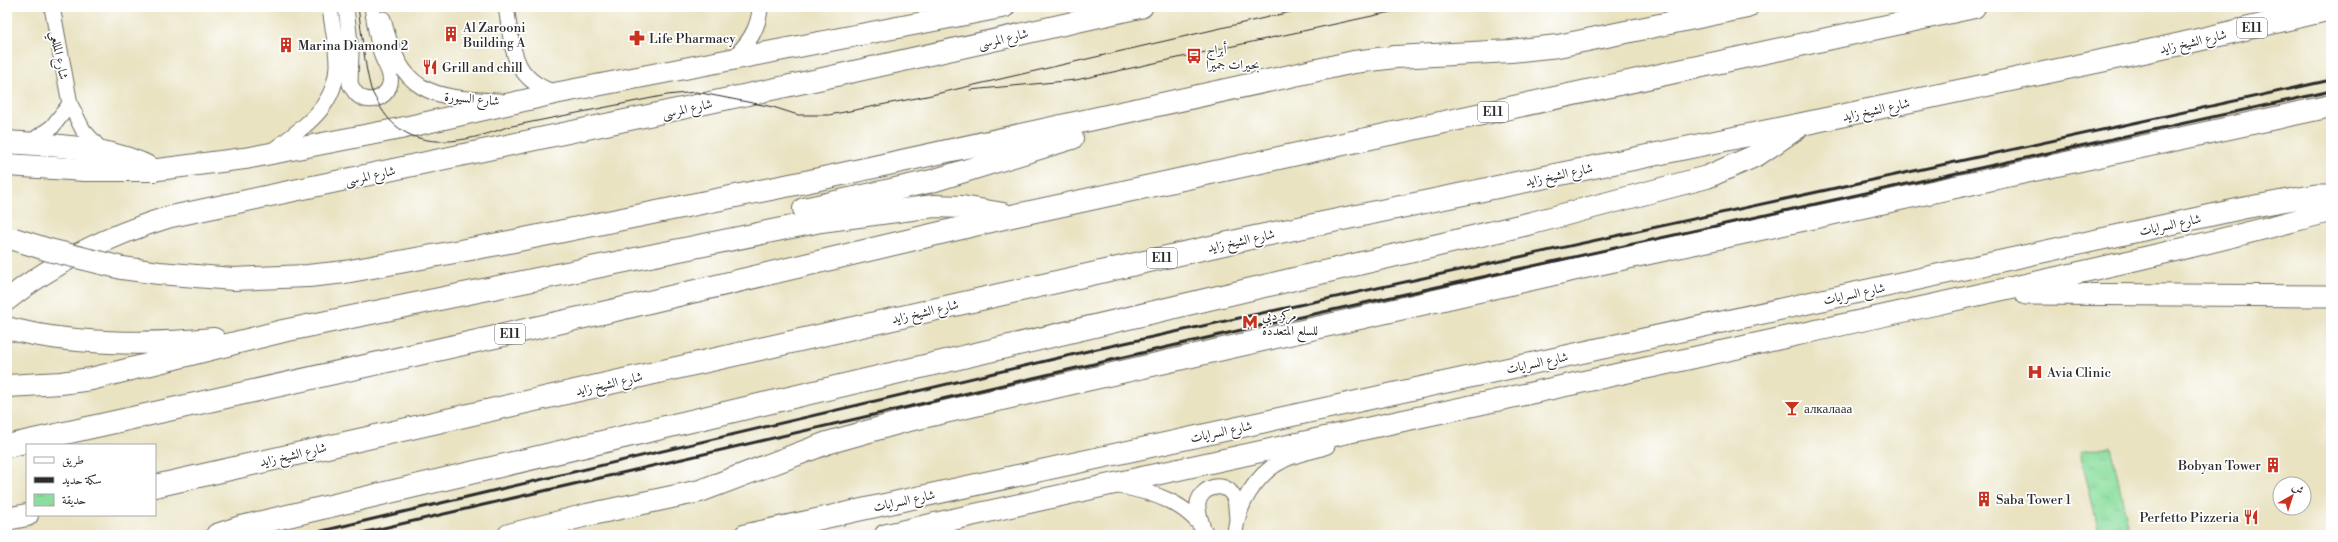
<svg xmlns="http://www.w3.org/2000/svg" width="2338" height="542" font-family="'Libre Bodoni',Amiri,serif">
<defs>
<pattern id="park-tufts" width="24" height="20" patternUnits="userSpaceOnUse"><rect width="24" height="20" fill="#8bde9f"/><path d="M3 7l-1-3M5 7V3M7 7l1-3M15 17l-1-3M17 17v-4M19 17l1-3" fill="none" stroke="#78bf89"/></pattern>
</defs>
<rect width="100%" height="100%" fill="#fff"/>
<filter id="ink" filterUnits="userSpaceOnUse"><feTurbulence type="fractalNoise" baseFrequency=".025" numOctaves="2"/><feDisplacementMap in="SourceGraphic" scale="8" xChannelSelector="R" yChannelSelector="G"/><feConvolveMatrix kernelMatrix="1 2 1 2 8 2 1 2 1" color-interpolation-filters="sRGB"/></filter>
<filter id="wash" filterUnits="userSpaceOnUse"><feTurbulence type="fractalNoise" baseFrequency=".012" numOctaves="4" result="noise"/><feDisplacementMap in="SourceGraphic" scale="16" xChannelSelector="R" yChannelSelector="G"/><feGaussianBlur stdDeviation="0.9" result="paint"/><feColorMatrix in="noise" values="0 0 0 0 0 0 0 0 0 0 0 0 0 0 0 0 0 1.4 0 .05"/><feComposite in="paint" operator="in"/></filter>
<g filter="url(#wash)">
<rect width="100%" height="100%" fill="#e9e3c2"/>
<path fill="url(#park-tufts)" stroke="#5b8465" d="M2111 446 2130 535H2100L2080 452Z"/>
</g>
<g filter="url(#ink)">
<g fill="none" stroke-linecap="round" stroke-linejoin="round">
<defs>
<path id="minor" d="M52 7 70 104 83 130 102 151
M346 7 351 52 350 84C354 91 357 97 365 99 379 103 393 90 390 76 389 69 384 62 382 56 377 40 375 24 372 7
M506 7C513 47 511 80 557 93
M383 19C401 93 429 98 499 101
M731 60C747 45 759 30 760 7
M28 144 52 127 70 104
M272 151C303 128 336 107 337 65 337 45 332 26 330 7
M1119 486C1153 492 1189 503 1207 535
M1202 525C1200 518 1197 510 1198 503 1201 488 1222 480 1232 494 1237 501 1236 511 1237 519
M1235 535C1236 507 1256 475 1280 462 1295 453 1312 452 1327 446"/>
<path id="secondary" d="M154 170 248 158 398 129 557 93 1004 7
M2026 294 2331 296
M7 300C56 261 110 235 169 217L816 80 1142 7
M745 535 2244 208 2316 195H2331
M885 535C1185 466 1486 404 1787 337 1969 296 2151 260 2331 211"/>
<path id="primary" d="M7 165 85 170H154"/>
<path id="motorway" d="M7 142C57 146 109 146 154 170
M804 209 932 181 1072 138
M122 268 159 273 233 279 308 276 345 272 509 242 810 181 1354 62 1395 57 1511 51 1558 46 1747 7
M7 328C70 345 149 345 214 339
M7 386 61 383 91 379 283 331 821 221 934 206 962 207 1003 214
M7 446 611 311 1012 216 1974 7
M155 486 1255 237 1802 124 2172 46 2331 9
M7 519 27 515
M217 535 241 527 1532 223 1707 177 1757 155 1797 128
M509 535 587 515 700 491 827 443 905 421 1598 264 2331 106"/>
</defs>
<use href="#minor" stroke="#6e6b60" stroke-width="17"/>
<use href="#secondary" stroke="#6e6b60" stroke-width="23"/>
<use href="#primary" stroke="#6e6b60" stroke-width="24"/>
<use href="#motorway" stroke="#6e6b60" stroke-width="24"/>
<use href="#minor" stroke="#fff" stroke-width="15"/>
<use href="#secondary" stroke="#fff" stroke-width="21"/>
<use href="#primary" stroke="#fff" stroke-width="22"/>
<use href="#motorway" stroke="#fff" stroke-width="22"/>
<path stroke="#2b2b2b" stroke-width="1" d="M358 7C362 34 364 63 371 89 373 95 378 102 381 108 409 155 465 143 507 127L667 95 696 92 773 107 798 115H829L927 96 1312 7
M970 90 1076 80 1414 7"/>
<path stroke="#2b2b2b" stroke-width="3" d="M305 535 1088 351 2331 80
M353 535 1250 328 2331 91"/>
<defs>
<path id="motorway-bridge" d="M14 239 49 250 122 268"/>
</defs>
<use href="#motorway-bridge" stroke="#6e6b60" stroke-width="24" stroke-linecap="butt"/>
<use href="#motorway-bridge" stroke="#fff" stroke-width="22"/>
</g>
</g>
<defs>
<symbol id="building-bare" viewBox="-9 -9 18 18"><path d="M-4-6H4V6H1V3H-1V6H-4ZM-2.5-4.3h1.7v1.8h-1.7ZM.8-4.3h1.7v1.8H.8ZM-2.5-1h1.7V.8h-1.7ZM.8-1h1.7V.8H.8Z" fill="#c8321e" stroke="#fff" stroke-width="2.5" paint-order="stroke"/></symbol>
<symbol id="pharmacy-bare" viewBox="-9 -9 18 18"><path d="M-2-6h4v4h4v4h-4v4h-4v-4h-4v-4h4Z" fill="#c8321e" stroke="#fff" stroke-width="2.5" paint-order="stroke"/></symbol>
<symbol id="bus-bare" viewBox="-9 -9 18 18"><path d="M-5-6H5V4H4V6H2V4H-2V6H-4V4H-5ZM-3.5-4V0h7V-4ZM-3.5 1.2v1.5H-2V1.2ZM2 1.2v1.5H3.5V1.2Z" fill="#c8321e" stroke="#fff" stroke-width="2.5" paint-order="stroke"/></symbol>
<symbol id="restaurant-bare" viewBox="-9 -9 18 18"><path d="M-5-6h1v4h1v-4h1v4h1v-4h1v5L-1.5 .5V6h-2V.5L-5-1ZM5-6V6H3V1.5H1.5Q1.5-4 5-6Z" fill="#c8321e" stroke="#fff" stroke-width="2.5" paint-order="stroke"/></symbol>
<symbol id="metro-bare" viewBox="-9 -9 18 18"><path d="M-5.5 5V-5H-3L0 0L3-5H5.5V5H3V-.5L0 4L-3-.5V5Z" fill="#c8321e" stroke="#fff" stroke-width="2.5" paint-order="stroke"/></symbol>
<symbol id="hospital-bare" viewBox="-9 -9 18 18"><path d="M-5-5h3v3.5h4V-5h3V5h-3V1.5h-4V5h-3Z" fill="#c8321e" stroke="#fff" stroke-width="2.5" paint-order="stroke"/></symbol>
<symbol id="bar-bare" viewBox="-9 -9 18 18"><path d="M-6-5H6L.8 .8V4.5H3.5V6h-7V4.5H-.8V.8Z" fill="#c8321e" stroke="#fff" stroke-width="2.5" paint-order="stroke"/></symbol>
</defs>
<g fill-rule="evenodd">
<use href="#building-bare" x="440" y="23" width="22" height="22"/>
<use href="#pharmacy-bare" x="626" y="27" width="22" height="22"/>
<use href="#building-bare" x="275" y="34" width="22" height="22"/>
<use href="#bus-bare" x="1183" y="45" width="22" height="22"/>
<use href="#restaurant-bare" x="419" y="56" width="22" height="22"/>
<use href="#metro-bare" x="1239" y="311" width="22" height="22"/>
<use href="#hospital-bare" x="2024" y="361" width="22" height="22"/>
<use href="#bar-bare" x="1781" y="397" width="22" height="22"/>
<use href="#building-bare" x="2262" y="454" width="22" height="22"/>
<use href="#building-bare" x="1973" y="488" width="22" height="22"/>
<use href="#restaurant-bare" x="2240" y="506" width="22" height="22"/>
</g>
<g text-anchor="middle" stroke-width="3.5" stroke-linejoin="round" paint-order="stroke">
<g fill="#fff" stroke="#6b6b6b" stroke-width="1">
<rect x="2237" y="18" width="30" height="20" rx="3"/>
<rect x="1478" y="102" width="30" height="20" rx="3"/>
<rect x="1147" y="248" width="30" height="20" rx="3"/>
<rect x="495" y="324" width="30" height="20" rx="3"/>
</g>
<g font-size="12" font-weight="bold" fill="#2b2b2b">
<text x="2252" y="32">E11</text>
<text x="1493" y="116">E11</text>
<text x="1162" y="262">E11</text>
<text x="510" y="338">E11</text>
</g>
<g font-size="13" fill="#2b2b2b" stroke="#fff" text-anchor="start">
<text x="463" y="32">Al Zarooni<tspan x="463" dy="15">Building A</tspan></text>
<text x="649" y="43">Life Pharmacy</text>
<text x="298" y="50">Marina Diamond 2</text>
<text x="1206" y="54">أبراج<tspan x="1206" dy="15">بحيرات جميرا</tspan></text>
<text x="442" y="72">Grill and chill</text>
<text x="1262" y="320">مركز دبي<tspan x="1262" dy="15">للسلع المتعددة</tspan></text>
<text x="2047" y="377">Avia Clinic</text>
<text x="1804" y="413">алкалааа</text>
<text x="2261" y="470" text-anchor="end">Bobyan Tower</text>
<text x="1996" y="504">Saba Tower 1</text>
<text x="2239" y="522" text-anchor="end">Perfetto Pizzeria</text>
</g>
<g font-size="13" fill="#2b2b2b" stroke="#fff">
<text transform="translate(1003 38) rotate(-13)" y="5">شارع المرسى</text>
<text transform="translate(2193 41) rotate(-13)" y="5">شارع الشيخ زايد</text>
<text transform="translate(60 55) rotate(79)" y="5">شارع المللعي</text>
<text transform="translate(472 98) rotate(5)" y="5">شارع السيورة</text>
<text transform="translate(687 108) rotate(-12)" y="5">شارع المرسى</text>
<text transform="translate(1876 109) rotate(-12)" y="5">شارع الشيخ زايد</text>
<text transform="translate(1559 174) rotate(-12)" y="5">شارع الشيخ زايد</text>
<text transform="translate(370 175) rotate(-12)" y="5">شارع المرسى</text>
<text transform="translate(2170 224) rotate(-12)" y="5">شارع السرايات</text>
<text transform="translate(1241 240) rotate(-12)" y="5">شارع الشيخ زايد</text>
<text transform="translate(1854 293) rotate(-12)" y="5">شارع السرايات</text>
<text transform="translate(925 311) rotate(-13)" y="5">شارع الشيخ زايد</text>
<text transform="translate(1537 362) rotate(-12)" y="5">شارع السرايات</text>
<text transform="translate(609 383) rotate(-13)" y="5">شارع الشيخ زايد</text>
<text transform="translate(1221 431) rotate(-12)" y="5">شارع السرايات</text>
<text transform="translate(293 454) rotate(-13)" y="5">شارع الشيخ زايد</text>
<text transform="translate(904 500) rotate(-12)" y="5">شارع السرايات</text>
</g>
</g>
<rect width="2338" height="542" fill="none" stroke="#fff" stroke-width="24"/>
<rect x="26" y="444" width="130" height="72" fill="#ffffff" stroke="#aaaaaa"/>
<rect x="34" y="457" width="20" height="6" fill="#ffffff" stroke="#aaaaaa"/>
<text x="62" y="464" font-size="12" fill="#2b2b2b">طريق</text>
<rect x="34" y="477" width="20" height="6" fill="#2b2b2b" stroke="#aaaaaa"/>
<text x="62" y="484" font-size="12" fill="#2b2b2b">سكة حديد</text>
<rect x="34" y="494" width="20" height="12" fill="url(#park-tufts)" stroke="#aaaaaa"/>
<text x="62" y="504" font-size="12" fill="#2b2b2b">حديقة</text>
<g transform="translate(2292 496) rotate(39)"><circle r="19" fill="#ffffff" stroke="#aaaaaa"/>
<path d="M0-3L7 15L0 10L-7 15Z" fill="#c8321e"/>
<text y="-6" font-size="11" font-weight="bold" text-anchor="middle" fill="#2b2b2b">ش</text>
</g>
</svg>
